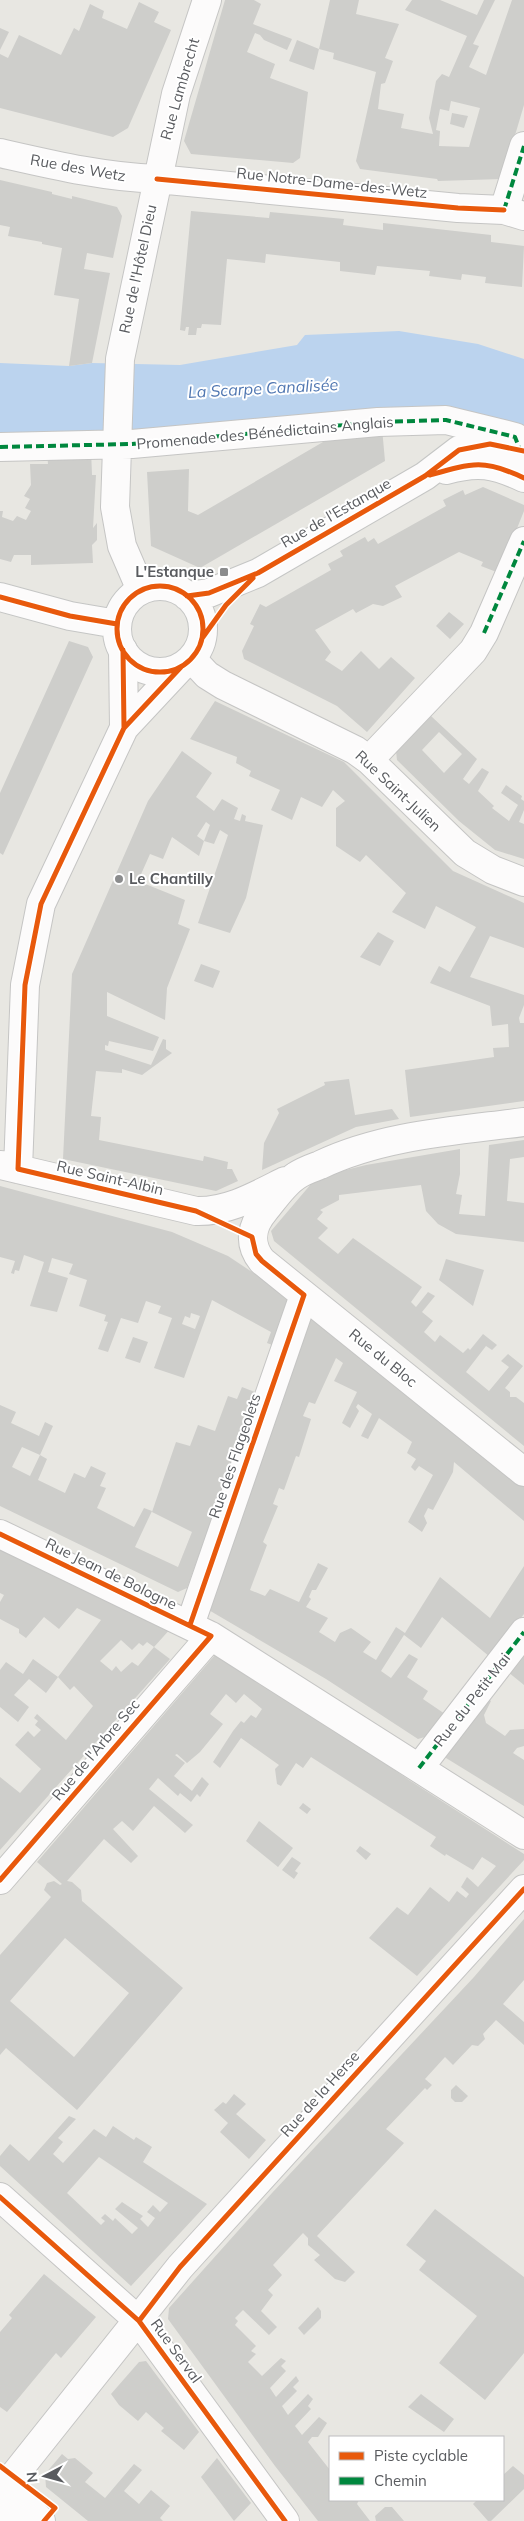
<svg xmlns="http://www.w3.org/2000/svg" width="524" height="2521" font-family="Mulish,sans-serif">
<rect width="100%" height="100%" fill="#e8e7e2"/>
<path fill="#bbd3ee" d="M399 331 478 344 524 359V432L0 441V363L69 366 92 363 180 365 297 345 305 335Z"/>
<path fill="#cececb" fill-rule="evenodd" d="M225 0H254L261 4 253 24 292 39 287 50 264 40 260 35 255 33 247 52 275 64 270 78 308 92 300 158 293 163 191 154 184 141Z
M330 0H359L356 14 399 24 385 58 393 61 385 83 381 84 378 109 404 114 401 128 433 134 429 118 436 81 442 74 449 77 467 36 405 10 412 0H440L477 15 484 0H495L473 44 479 46 469 67 486 75 512 0H524V105L502 179 438 181 437 179 360 169 356 161 376 72 333 59 334 53 319 49ZM451 101 480 108 469 147 439 146 440 131 436 130 440 109 449 111Z
M139 2 159 12 154 22 171 30 128 128 113 137 0 108V54L8 58 19 35 61 55 74 28 79 31 90 4 104 11 102 18 127 29Z
M0 28 9 32 0 50Z
M297 40 319 49 314 70 289 61Z
M452 113 468 116 464 128 450 124Z
M0 180 52 192V194L72 199V196L117 207 122 216 113 258 87 253 84 269 110 273 92 363 69 366 79 299 54 295 62 248 42 244V242L8 236 10 227 0 225Z
M191 211 269 218 270 212 344 219 343 225 383 230V223L491 235V242L524 246 522 287 485 283 486 277 462 274 461 280 429 276 430 271 377 266 375 275 340 271V262L266 254 265 263 227 259 221 325 202 324 201 328H197L196 335H188L189 327H186L185 331 180 330Z
M347 428H382L385 461 200 568 151 546 147 472 189 469 188 511 198 515Z
M91 450 92 475H96L93 528 97 523V540L92 545 93 563 31 565V555H14L11 562 0 559V511H3L2 517 13 521 17 516 26 520 31 511 25 508 30 499 24 496 31 485 30 464H48L47 452Z
M483 487 524 505V511L499 573 481 566 483 562 459 552 395 586 402 597 383 606 373 604 356 613 353 609 315 630 331 652 325 660 342 671 361 651 379 669 391 657 415 678 367 732 337 706 244 659 242 651 254 626 250 624 260 604 266 607 331 570 328 564 343 556 340 551 365 537 368 542 374 538 378 544 446 506 443 500 463 490 465 495Z
M449 612 464 624 450 639 436 626Z
M69 641 88 647 93 657 3 855 0 853V793Z
M215 701 344 762 453 871 524 903V948L490 936 470 977 524 995V1005L519 1018 520 1023H524V1101L410 1117 405 1070 494 1057 493 1048 509 1047 508 1024 492 1026 490 1006 430 983 439 966 450 972 476 927 436 906 425 929 392 912 406 893 366 855 360 862 336 846V808L345 801 333 790 322 807 301 797 292 820 271 810 280 790 249 776 251 771 236 763 237 757 190 739Z
M431 716 477 759 463 779 469 784 482 768 489 772 478 791 494 806 492 808 509 821 518 805 501 793 506 785 522 796 521 799 524 801V810L519 822 524 824V859L495 850 459 821 397 760 396 751ZM439 732 462 754 444 773 422 750Z
M182 751 212 773 196 797 214 811 222 799 238 808 234 819 240 821 242 814 246 816 245 821 263 825 246 898 230 933 198 923 228 835 220 830 214 844 204 841 210 825 206 822 197 836 204 841 199 856 172 837 163 859 150 854 138 881 185 900 178 924 190 929 167 988 165 1020 107 992V1016L159 1037 153 1051 109 1041 108 1046 105 1045V1050L151 1065 163 1039 166 1040V1049L172 1053 142 1075 122 1069V1073L96 1071 91 1116 101 1117 99 1140 203 1161 204 1156 228 1162 227 1169H232L238 1181 216 1191 63 1159 72 974 148 801Z
M378 932 394 941 380 966 360 957Z
M201 964 220 971 213 988 194 981Z
M349 1079 355 1115 392 1109 399 1119 356 1127 262 1170 264 1143 279 1113 277 1109 325 1085 324 1082Z
M524 1140V1157L510 1159 507 1201 524 1203V1242L456 1234 438 1224 426 1211 421 1185 339 1195V1200L320 1210 323 1212 317 1219 328 1228 318 1238 338 1254 353 1238 422 1287 411 1302 416 1307 428 1292 435 1296 422 1312 433 1321 424 1332 435 1342 440 1335 463 1353 468 1348 470 1350 483 1334 497 1345 492 1350 486 1346 466 1372 489 1391 509 1367 501 1361 508 1354 523 1366 505 1388 510 1392V1397H516L524 1403V1446L274 1241 271 1231 317 1177 366 1165 460 1149V1174L456 1194 462 1195 459 1214 485 1216 489 1145Z
M0 1186 172 1232 228 1256 288 1296 290 1304 275 1346 267 1343 271 1332 212 1300 184 1378 154 1368 172 1318 158 1313 161 1306 146 1301 138 1323 121 1318 108 1352 98 1349 108 1322 104 1321 106 1315 79 1306 87 1280 69 1274 73 1264 52 1258 48 1272 68 1278 57 1312 30 1306 44 1262 24 1255 19 1271 15 1270 14 1274 11 1273 15 1261 0 1257ZM191 1313 200 1316 195 1329 182 1324 185 1316 190 1318Z
M446 1259 484 1270 473 1306 439 1280Z
M317 1315 524 1484V1521L454 1462 453 1472 433 1510 428 1508 424 1516 427 1523 422 1532 408 1522 433 1475 419 1466 415 1471 411 1467 416 1459 407 1453 412 1442 379 1418 368 1439 361 1436 372 1414 358 1404 356 1407 359 1411 350 1428 342 1423 357 1392 334 1381 343 1363 336 1358 315 1404 309 1402 303 1416 311 1419 299 1457 296 1456 284 1490 279 1488 273 1504 278 1506 263 1542 267 1545 250 1590 265 1596 270 1589 299 1602 318 1563 328 1568 316 1590H312L309 1597 311 1599 306 1607 328 1618 319 1632 335 1642 340 1633 351 1628 371 1642 363 1652 376 1660 396 1627 405 1633 440 1577 490 1618 524 1566V1614L490 1657 442 1617 421 1648 404 1635 381 1671 391 1678 409 1654 418 1659 407 1677 428 1691 423 1699 445 1714 428 1736 418 1739 326 1679 207 1609 310 1318Z
M133 1337 148 1342 140 1363 125 1358Z
M242 1387 257 1393 187 1588 178 1592 0 1506V1405L16 1412 11 1423 39 1436 45 1422 53 1426 40 1455 22 1447 12 1467 30 1476 40 1455 47 1459 38 1480 65 1493 74 1473 85 1478 91 1466 106 1473 100 1486 106 1488 97 1508 134 1527 144 1508 152 1511 135 1547 178 1567 192 1532 152 1512 176 1442 190 1446 198 1425 215 1431 228 1396 237 1399Z
M0 1545 172 1627 154 1647 147 1642 143 1646 139 1643 132 1650 121 1640 100 1661 112 1671 116 1666 121 1672 132 1662 138 1666 154 1647 170 1659 0 1850V1777L20 1793 41 1769 15 1745 28 1731 34 1737 41 1730 35 1725 38 1721 34 1718 37 1714 66 1740 93 1706 74 1686 70 1690 58 1677 46 1693 29 1679 14 1695 29 1707 18 1722 0 1707V1670L6 1662 23 1674 33 1659 58 1677 101 1620 77 1608 59 1629 44 1617 26 1638 19 1633V1629L0 1619V1602L4 1595 0 1593Z
M524 1652V1685L508 1672Z
M225 1654 409 1780 524 1854V1860L417 1976 369 1938 397 1907 408 1915 430 1887 449 1902 457 1891 466 1898 469 1894 461 1887 467 1877 478 1887 496 1866 482 1857 473 1870 446 1854 445 1856 430 1846 436 1837 311 1757 303 1768 296 1763 281 1786 277 1784 275 1769 279 1765 241 1738 220 1768 213 1762 233 1731 241 1721 244 1723 251 1715 256 1718 262 1709 244 1694 236 1703 226 1694 210 1714 223 1724 200 1752 187 1763 177 1754 175 1755 185 1763 174 1776 192 1791 202 1777 209 1784 200 1797 197 1794 191 1802 180 1793 178 1796 158 1778 149 1789 193 1825 185 1833 154 1806 133 1831 122 1821 113 1829 138 1856 131 1863 104 1839 67 1881 72 1882 81 1890 82 1901 183 1988 77 2110 6 2048 0 2055V1955L51 1897 44 1890 47 1883 54 1881 60 1885 62 1884 37 1862 214 1656ZM65 1938 129 1993 74 2057 10 2001Z
M487 1698 491 1701 484 1715 486 1723 505 1736 510 1730 524 1729V1746L517 1748 513 1753 524 1760V1806L446 1758 444 1750Z
M303 1803 311 1809 307 1814 299 1808Z
M259 1821 293 1848 278 1867 246 1841Z
M360 1846 371 1854 366 1860 356 1851Z
M292 1857 301 1863 295 1871 298 1873 294 1879 282 1870Z
M524 1919V1980L503 2004 524 2022V2045L496 2020 483 2034 485 2039 478 2046 472 2045 453 2065 445 2057 425 2079 432 2085 427 2090 425 2088 386 2129 404 2143 317 2236 355 2272 345 2282 335 2279 314 2260 320 2255 308 2245V2238L303 2233 273 2265 282 2275 268 2290 273 2295 261 2311 277 2327 269 2335 243 2310 235 2318 238 2321 235 2325 256 2346 251 2351 256 2354 248 2362 262 2376 281 2358 286 2361 281 2366 286 2371 270 2388 276 2397 296 2376 299 2381 293 2387 297 2391 282 2406 288 2415 308 2394 313 2399 308 2406 311 2409 295 2426 302 2435 319 2417 327 2423 318 2437H312L308 2442 330 2470V2500H359L357 2504 370 2521H318L275 2466 168 2319 169 2308 272 2193 474 1977Z
M456 2085 468 2096 462 2102H455L451 2098V2090Z
M234 2094 246 2104 236 2114 266 2140 249 2159 220 2132 228 2123 214 2110 223 2102 226 2104Z
M69 2116 76 2119 58 2138 63 2142 53 2154 63 2163 94 2129 106 2137 113 2126 134 2140 136 2137 152 2147 143 2162 207 2204 131 2286 0 2166V2156L10 2144 29 2161ZM99 2157 168 2203 160 2212 153 2205 147 2212 155 2218 148 2227 140 2219 143 2216 122 2202 115 2209 138 2228 132 2234 115 2218 113 2221 105 2214 101 2218 105 2221 101 2225 67 2193Z
M435 2209 524 2277V2353L485 2400 439 2363 477 2316 419 2270 426 2261 406 2245Z
M44 2274 96 2317 61 2358 56 2353 7 2412 0 2407V2332L12 2318 9 2315Z
M318 2307 321 2311V2318L304 2335 298 2328Z
M146 2361 199 2432 184 2450 161 2431 164 2428 146 2412 138 2421 119 2405 111 2394 139 2362Z
M421 2394 454 2419 444 2432 408 2407Z
M62 2454 68 2459 75 2458 93 2473 85 2482 105 2498 134 2464 142 2470 124 2491 139 2504 151 2490 170 2506 160 2518 163 2521H88L46 2487 45 2474Z
M217 2458 251 2503 234 2521 201 2477Z
M513 2466 524 2475V2489L491 2521H488L473 2504 477 2500H503V2475Z
M385 2507H392L404 2521H376L375 2516Z"/>
<g fill="none" stroke-linecap="round" stroke-linejoin="round">
<defs>
<path id="street" d="M0 153C53 165 103 177 157 179L458 208 504 210 524 216
M504 210 524 146
M0 447 132 444 378 422 446 420 515 437 518 446
M141 590 122 546 115 507 120 359 176 94 207 0
M123 650 124 728
M192 659 207 675 223 685 355 750 369 760 465 853 493 870 524 882
M369 760 473 651 484 633 524 541
M524 1122C455 1131 383 1135 320 1165 312 1168 303 1171 296 1176 284 1184 274 1199 265 1210 251 1226 248 1244 262 1261L524 1472
M1 1165 196 1211C228 1212 257 1195 285 1181
M18 1169 25 985 41 904 124 728 181 667
M0 1534 211 1636 524 1835
M190 1625 304 1295
M419 1768 524 1632
M0 1880 211 1636
M0 2197 139 2321 285 2521
M0 2493 180 2267 524 1889"/>
<path id="secondary" d="M446 470C478 461 494 464 524 478
M117 629a43 43 0 1 1 86 0a43 43 0 1 1-86 0Z
M187 596 209 593 258 573 425 476 459 450 490 444 524 451
M0 597 70 616 117 624
M0 2480 41 2521
M0 2512 24 2516 38 2521"/>
</defs>
<use href="#street" stroke="#c5c5c4" stroke-width="30"/>
<use href="#secondary" stroke="#c5c6c5" stroke-width="30"/>
<use href="#street" stroke="#fcfbfb" stroke-width="28"/>
<use href="#secondary" stroke="#fcfbfb" stroke-width="28"/>
<path stroke="#00873e" stroke-width="4" stroke-dasharray="8 4" stroke-linecap="butt" d="M504 210 524 146
M0 447 132 444 378 422 446 420 515 437 520 450
M484 633 524 541
M419 1768 524 1632"/>
<defs>
<path id="cycleway" d="M157 179 458 208 504 210
M430 475C472 463 484 459 524 478
M117 629a43 43 0 1 1 86 0a43 43 0 1 1-86 0Z
M187 596 209 593 258 573 425 476 459 450 490 444 524 451
M0 597 70 616 117 624
M203 637 226 605 253 578
M123 650 124 728
M181 667 124 728 41 904 25 985 18 1169 196 1211 252 1237 256 1254 262 1261 304 1295 190 1625
M0 1534 211 1636 0 1880
M0 2197 139 2321 285 2521
M139 2321 180 2267 524 1889
M0 2466 55 2508 44 2521"/>
</defs>
<use href="#cycleway" stroke="#fff" stroke-width="8"/>
<use href="#cycleway" stroke="#e8590c" stroke-width="5"/>
</g>
<g fill="#8b8c8d" stroke="#fff" stroke-width="2">
<rect x="219" y="567" width="10" height="10" rx="2.5"/>
<circle cx="119" cy="879" r="5"/>
</g>
<g text-anchor="middle" stroke-width="4" stroke-linejoin="round" paint-order="stroke">
<g font-size="15" fill="#595b5f" stroke="#fff">
<text transform="translate(180 89) rotate(-74)" y="5">Rue Lambrecht</text>
<text transform="translate(78 168) rotate(10)" y="5">Rue des Wetz</text>
<text transform="translate(332 183) rotate(6)" y="5">Rue Notre-Dame-des-Wetz</text>
<text transform="translate(138 269) rotate(-78)" y="5">Rue de l'Hôtel Dieu</text>
<text transform="translate(265 433) rotate(-5)" y="5">Promenade des Bénédictains Anglais</text>
<text transform="translate(336 513) rotate(-30)" y="5">Rue de l'Estanque</text>
<text transform="translate(398 791) rotate(43)" y="5">Rue Saint-Julien</text>
<text transform="translate(110 1178) rotate(13)" y="5">Rue Saint-Albin</text>
<text transform="translate(383 1358) rotate(39)" y="5">Rue du Bloc</text>
<text transform="translate(235 1456) rotate(-71)" y="5">Rue des Flageolets</text>
<text transform="translate(111 1574) rotate(26)" y="5">Rue Jean de Bologne</text>
<text transform="translate(472 1700) rotate(-52)" y="5">Rue du Petit Mai</text>
<text transform="translate(96 1750) rotate(-50)" y="5">Rue de l'Arbre Sec</text>
<text transform="translate(320 2094) rotate(-48)" y="5">Rue de la Herse</text>
<text transform="translate(176 2351) rotate(54)" y="5">Rue Serval</text>
</g>
<g font-size="15" font-weight="bold" fill="#595b5f" stroke="#fff" text-anchor="end">
<text x="214" y="577">L'Estanque</text>
<text x="129" y="884" text-anchor="start">Le Chantilly</text>
</g>
<g font-size="16" font-style="italic" fill="#4f76b1" stroke="#fff">
<text transform="translate(263 388) rotate(-3)" y="6">La Scarpe Canalisée</text>
</g>
</g>
<rect x="329" y="2436" width="175" height="65" fill="#ffffff" stroke="#bdbdbf"/>
<rect x="339" y="2452" width="25" height="8" fill="#e8590c" stroke="#bdbdbf"/>
<text x="374" y="2461" font-size="15" fill="#595b5f">Piste cyclable</text>
<rect x="339" y="2477" width="25" height="8" fill="#00873e" stroke="#bdbdbf"/>
<text x="374" y="2486" font-size="15" fill="#595b5f">Chemin</text>
<g transform="translate(45 2476) rotate(264)" stroke="#ffffff" stroke-width="4" paint-order="stroke">
<path d="M0-4L9 19L0 12L-9 19Z" fill="#595b5f"/>
<text y="-8" font-size="14" font-weight="bold" text-anchor="middle" fill="#595b5f">N</text>
</g>
</svg>
